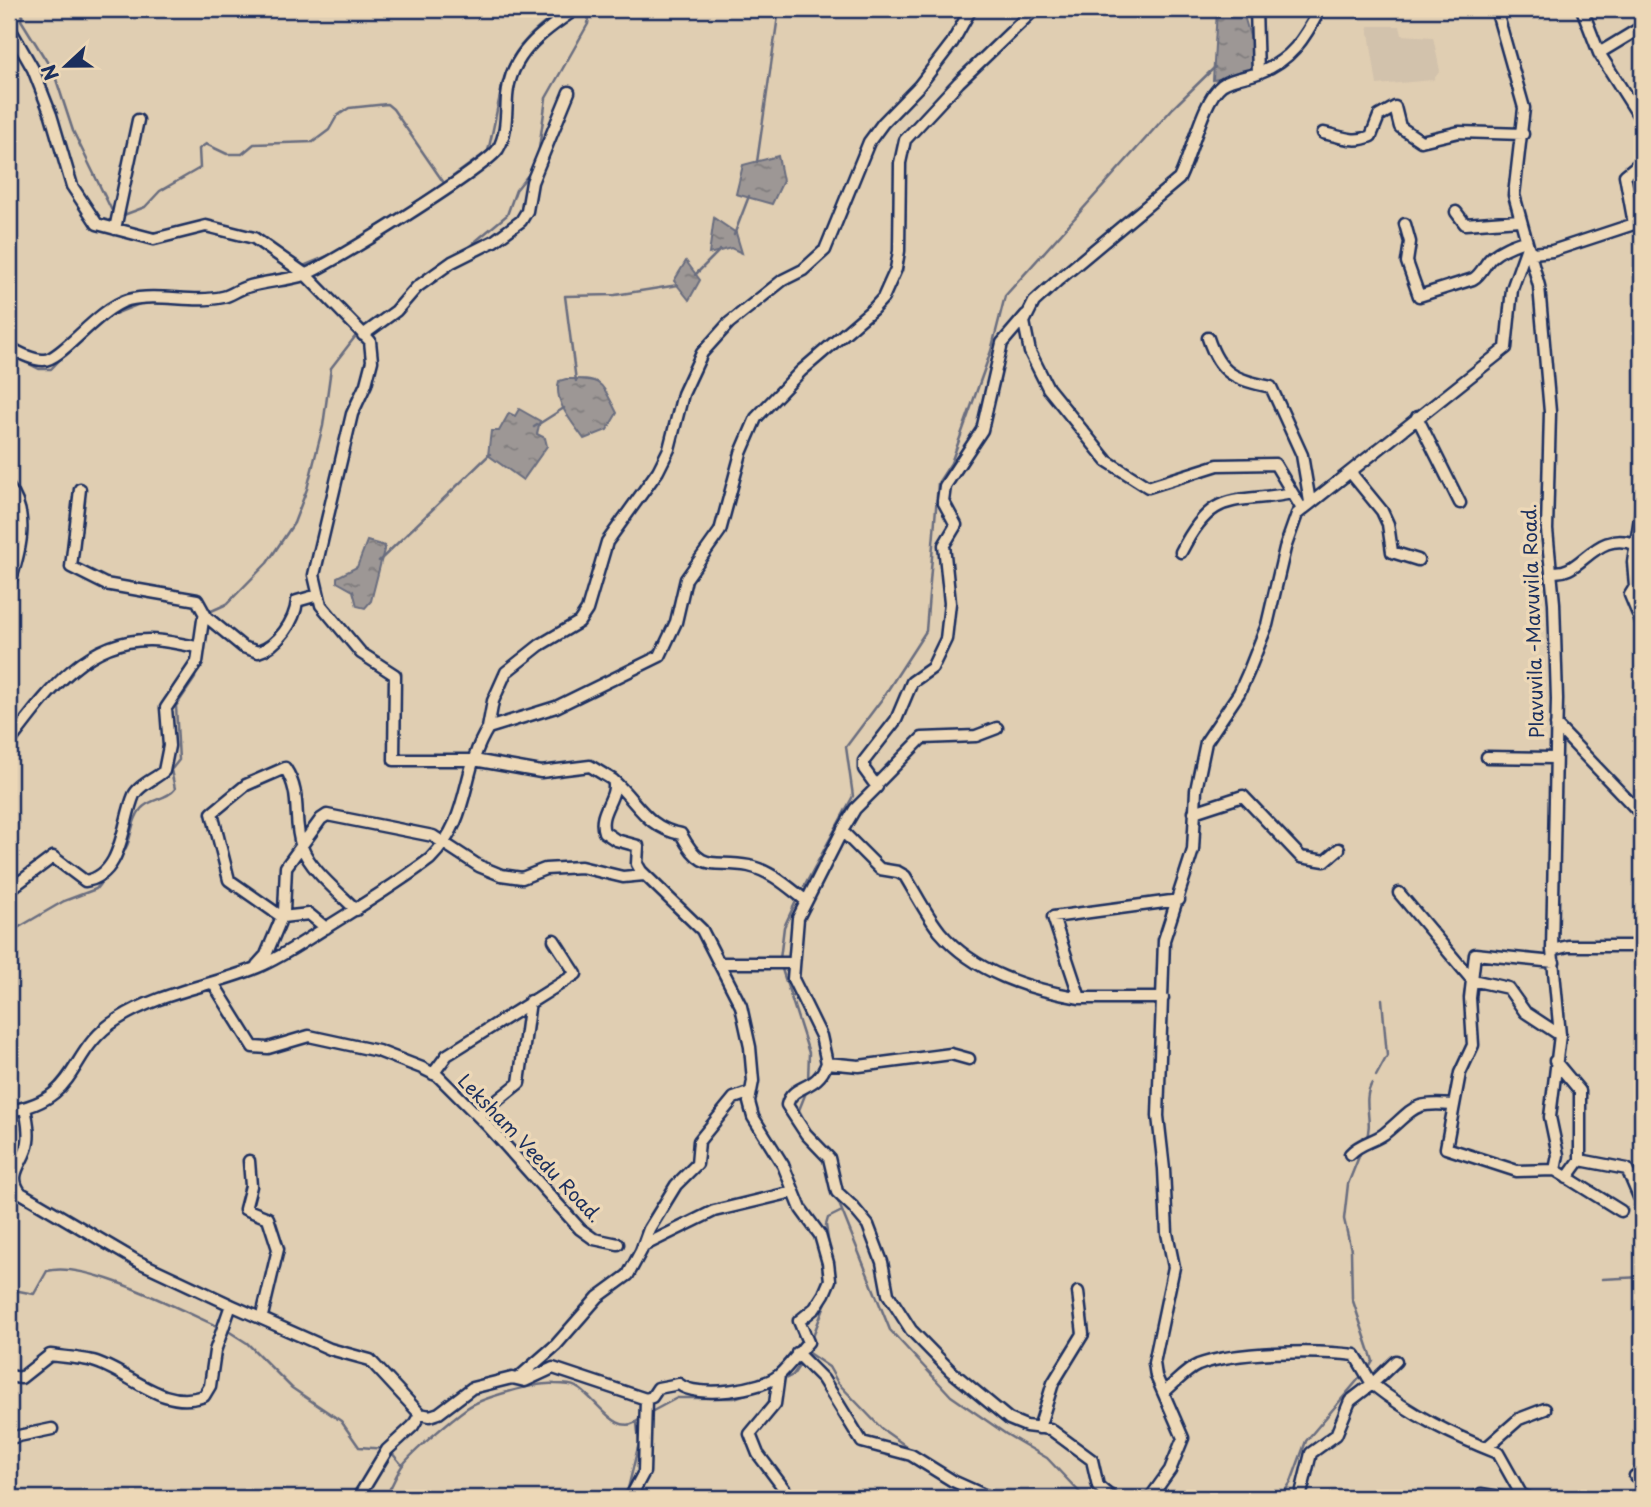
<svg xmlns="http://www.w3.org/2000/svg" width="1651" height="1507" font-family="'Playpen Sans',sans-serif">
<defs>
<pattern id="water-ripples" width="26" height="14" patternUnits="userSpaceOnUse" patternTransform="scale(1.75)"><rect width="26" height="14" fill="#9d9795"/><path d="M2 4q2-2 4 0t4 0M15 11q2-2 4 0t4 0" fill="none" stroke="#7f7c7d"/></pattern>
</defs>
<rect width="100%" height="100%" fill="#e0ceb2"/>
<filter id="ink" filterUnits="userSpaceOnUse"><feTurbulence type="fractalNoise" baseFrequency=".0143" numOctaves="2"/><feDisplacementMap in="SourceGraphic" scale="14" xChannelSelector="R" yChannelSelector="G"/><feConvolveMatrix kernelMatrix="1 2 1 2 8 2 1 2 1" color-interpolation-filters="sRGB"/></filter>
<g filter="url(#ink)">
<path fill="#d2c2ac" d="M1368 26H1400L1402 35 1433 37 1440 71 1433 80 1377 85Z"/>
<path fill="url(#water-ripples)" stroke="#696d7f" stroke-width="2" d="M1217 9H1242L1257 60 1246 75 1213 80Z
M778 156 783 181 772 204 736 194 743 165Z
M714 218 736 233 742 253 731 248 709 254Z
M686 261 700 280 689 300 674 281Z
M566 379C603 378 601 382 617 413L607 430 584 439C573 423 553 402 559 381Z
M519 409 540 421 537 434 545 438 547 446 523 480 488 455 491 431H499L509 413 515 416Z
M367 541 385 546 371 601 365 608 357 606 353 591 337 582V577L357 567Z"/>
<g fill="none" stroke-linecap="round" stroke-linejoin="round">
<path stroke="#696d7f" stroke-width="2.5" d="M24 9 21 20 54 73 73 131 114 215
M538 156 546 98 588 24 590 9
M757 162 779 9
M121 216 145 207 160 191 200 168 199 149 206 144 227 154H242L254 144 313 142 329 130 337 116 349 108 387 104 393 109 444 183 488 151C506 81 496 51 565 9
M384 224 444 183
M734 235 749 196
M465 250 507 215 516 190 533 169
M301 267 337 252
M695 275 720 250
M234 297 254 289
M180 303 203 305 221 302
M383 315 397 303
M107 317 142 303
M9 354 39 369H51L70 349
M576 381 565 296 615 295 678 285
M534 427 564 408
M379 561 490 454
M207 613 227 604 267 563 294 523 307 489 323 426 331 368 358 333
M120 856C133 844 129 823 141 809 150 798 167 800 175 789L171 770 179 760 176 706 195 678V671
M804 887 853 796 846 747 882 699 926 631 938 483 951 463 991 351 1005 296 1173 108 1215 67
M9 933 64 901 96 889 111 870
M780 959 784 927 797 899
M781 966 809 1053 808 1080
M1376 1076 1387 1056 1382 999
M807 1090 799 1110 812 1135
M1366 1140C1374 1120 1361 1102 1372 1083
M1362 1149 1348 1184 1344 1219 1351 1250 1352 1298 1373 1361 1367 1371
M836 1196 890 1330 951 1396 1006 1434 1047 1458 1085 1498
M833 1276 826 1225 828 1218 840 1212
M1602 1279 1642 1277
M9 1289 34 1294 47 1271C87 1260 180 1310 219 1327
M225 1329 247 1343 292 1388 341 1421 359 1447 386 1449
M811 1341 831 1289
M807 1352 829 1367 838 1383 882 1429 913 1451
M781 1381 793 1375 801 1363
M651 1412 677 1398H734L758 1390
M391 1452 402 1465
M953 1485 969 1498
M384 1498C392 1488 395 1476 402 1466 411 1453 453 1418 467 1408 481 1398 537 1382 555 1384 560 1384 571 1384 576 1387 595 1395 617 1442 641 1418
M620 1498 627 1493 639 1443 637 1423
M1280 1498 1291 1482 1306 1441 1362 1375"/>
<defs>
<path id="minor" d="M1256 9 1258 73
M1496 9 1524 108 1514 195 1539 286 1550 412 1547 530 1554 603 1557 699 1552 950 1560 1035 1550 1117 1558 1155 1555 1170 1517 1171 1446 1148 1460 1073 1473 1045 1470 998 1475 954 1554 962
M1582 9 1599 53 1642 121
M9 27 33 69 51 115 72 186 97 224 154 239 206 226 254 238 305 274 370 341 372 361 366 384 352 414 314 575 321 605 361 653 395 675 394 760H474L541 772 590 766 613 780C619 797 597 812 604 832L616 840 638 846 637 864 641 871 702 930 741 1006 750 1047 753 1081 749 1102 753 1117 783 1165 801 1209 820 1235 828 1263 830 1280 824 1294 815 1308 799 1321 808 1342C799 1352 789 1366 779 1375 762 1390 696 1399 679 1384L658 1388 652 1397 646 1399 553 1368 525 1381 512 1378 472 1388 439 1413 430 1416 420 1414
M1599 53 1642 27
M1323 133C1340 136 1354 144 1371 136L1379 116 1395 107 1400 127 1421 141 1459 132 1523 134
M1456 212 1465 224 1519 220
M1405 224 1410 242 1407 262 1419 296 1473 279C1482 274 1484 264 1492 257 1501 249 1513 245 1524 241
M115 229 138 120
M1026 315 1002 343 982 430 945 486 943 501 956 525 944 545 950 603 946 639 932 668 912 682 896 720 864 761V769L877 787 855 809 842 831 798 918 793 979 821 1036 827 1063C817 1092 792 1083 787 1105L806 1134 829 1158 837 1192 853 1207 868 1225 882 1262 888 1294 911 1330 951 1371 1009 1419 1026 1426 1050 1429 1092 1460 1098 1486 1112 1498
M363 335 396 311 417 287 452 262 494 241 521 221 527 211 532 182 569 92
M1208 338C1220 375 1235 379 1271 387L1302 455 1310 502
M9 347C19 353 32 360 43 360 61 361 97 309 128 300 159 292 192 304 223 297 232 295 238 289 247 287 265 281 285 281 304 275 329 266 487 167 498 149 507 135 506 112 507 97 510 54 543 31 576 9
M1417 417 1460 503
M1351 473 1382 511 1388 524 1392 552 1418 560
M9 488C31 516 19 555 9 585
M80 489 71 567 105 584 197 600 207 618
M1642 505 1633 562 1635 587 1630 595 1642 624
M1302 509 1275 464 1218 465 1148 487 1107 461 1048 388 1030 352 1024 322 1034 302 1057 281 1179 179C1191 156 1203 99 1222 85 1232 78 1247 77 1258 73 1291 61 1305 38 1320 9
M1181 552C1214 487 1233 505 1292 493
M1551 571C1581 579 1594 527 1637 545
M1556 725 1642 815
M488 728 493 701 506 672 540 645 579 622 587 610 607 542 658 471 669 449 683 394 702 353 729 323 783 280 803 270 825 250 869 142 883 123 919 86 952 43 971 9
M9 743C45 696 84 639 150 640 166 640 183 645 198 647
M1487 757 1554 758
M614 781C638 803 647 828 681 834 703 875 713 859 749 866 771 871 787 886 805 900
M876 785 922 738 976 736 997 728
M1194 812 1243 796 1301 857 1325 861 1339 849
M842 831 880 869 898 872 905 876C916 894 927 916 940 932 975 973 1029 989 1080 998
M9 890 53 857 85 881C123 876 122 822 134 795 139 785 155 779 164 771L169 746 166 708 197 662 203 620 209 619 243 647 258 652C278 646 295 621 297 601L318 595
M1399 893 1472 980 1508 988 1525 1012 1560 1035
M326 928 309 914 282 917 229 880 212 813 246 785 285 768C303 795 292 820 302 847 311 871 339 892 356 910
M1552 950 1568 946H1642
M719 963H794
M257 965 266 955 284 912 286 867 321 819 327 815 433 836 479 866 501 875 522 878 545 869 581 867 623 877 644 875
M213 983 253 1047 268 1048 309 1036 378 1051 422 1068 438 1076 488 1126 580 1229 594 1239 618 1244
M1163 998H1080L1053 917 1179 900
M1555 1061 1580 1091V1160L1567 1178
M827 1063 859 1066 951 1054 969 1059
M433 1074 447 1055 576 974 554 940
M9 1111C83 1099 65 1052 118 1019 160 992 212 986 258 967 284 956 304 941 327 927 362 905 397 884 430 859 472 817 460 773 488 728L556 707 660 656 676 622 686 579 720 531 741 453 756 418 801 371 873 309 883 298 896 269 899 251 900 163 905 140 959 82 1035 9
M478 1116 519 1083 530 1001
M1350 1154C1360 1143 1373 1142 1384 1134 1414 1110 1410 1101 1453 1105
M1580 1160 1627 1169 1639 1197
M249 1161 251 1186 245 1209 268 1218 278 1249 262 1316
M1555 1170 1621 1211
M643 1246 714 1211 793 1192
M231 1305 330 1349 370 1360 420 1414
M797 1353 823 1379 862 1442 911 1455 953 1481 991 1498
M779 1375 775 1404 750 1434 758 1454 791 1498
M9 1376 21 1378 50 1355C64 1357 80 1358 93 1361 129 1371 162 1411 204 1396L210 1386 215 1351 231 1305 137 1261 21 1193C5 1174 26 1161 28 1142 30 1130 27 1119 25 1108
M517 1379 556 1345 598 1297 628 1275 641 1251 649 1229 676 1185 697 1164 699 1141 734 1098 751 1092
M1164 1392C1174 1384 1186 1370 1198 1365 1234 1351 1316 1350 1355 1355L1372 1384 1396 1361
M1039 1428 1053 1383 1083 1334 1078 1292
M9 1438 52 1429
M1486 1448 1519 1419 1545 1409
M1635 1476 1642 1474
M358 1498 387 1450 413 1426 420 1414
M630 1498 644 1472 646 1399
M1150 1498 1170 1470 1183 1438 1156 1376 1154 1363 1174 1267 1167 1233 1164 1169 1158 1116 1164 940 1193 850 1196 790 1206 742 1239 693 1248 673 1267 625 1285 548 1297 514 1506 348 1512 289 1527 247 1533 253 1552 251 1634 224 1625 175 1642 161
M1300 1498 1311 1453 1336 1435 1350 1401 1372 1384C1411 1415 1452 1435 1498 1453L1521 1494 1528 1498
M1475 1498 1481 1494 1507 1498"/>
</defs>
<use href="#minor" stroke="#1b2f5e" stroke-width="15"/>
<use href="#minor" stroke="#edd8b7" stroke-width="10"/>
</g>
</g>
<g text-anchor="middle" stroke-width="7" stroke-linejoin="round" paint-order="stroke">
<g font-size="19" fill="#1b2f5e" stroke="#edd8b7">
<text transform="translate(1533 621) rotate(-92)" y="7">Plavuvila -Mavuvila Road.</text>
<text transform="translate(530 1148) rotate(46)" y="7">Leksham Veedu Road.</text>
</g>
</g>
<rect width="1651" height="1507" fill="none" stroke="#edd8b7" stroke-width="35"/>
<rect x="18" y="18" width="1616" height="1472" fill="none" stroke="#1b2f5e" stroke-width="2.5" filter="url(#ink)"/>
<g transform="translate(66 66) rotate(248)" stroke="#edd8b7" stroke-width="5" paint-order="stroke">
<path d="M0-5L12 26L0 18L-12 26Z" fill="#1b2f5e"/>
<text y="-10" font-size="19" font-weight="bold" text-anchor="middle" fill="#1b2f5e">N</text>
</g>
</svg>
